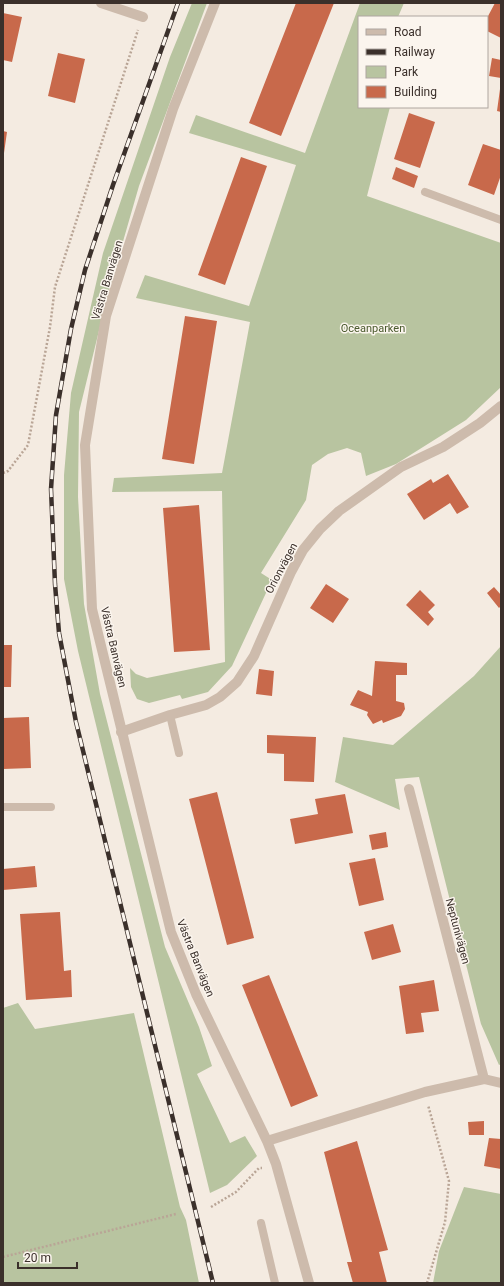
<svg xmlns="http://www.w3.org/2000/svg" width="504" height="1286" font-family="Roboto,sans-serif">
<rect width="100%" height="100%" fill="#f4ebe1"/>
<path fill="#b8c4a0" d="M192 3H207L139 186 109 290 79 412 78 497 84 604 100 694 165 947 199 1027 212 1066 197 1074 230 1143 245 1136 257 1156 227 1185 210 1193 78 651 64 579V475L71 393 103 253 170 57Z
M360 3H404L398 17H359V107H390L367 196 501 243V387L466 420 396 464 366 476 361 453 347 448 328 454 312 465 306 500 261 573 272 580 232 666 208 692 182 699 180 695 149 703 137 699 131 687 130 668 136 674 147 678 225 662 222 491 112 492 114 478 222 473 250 322 136 298 145 275 249 306 296 165 189 133 196 115 305 153Z
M501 646V1064L499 1065 481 1024 419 777 395 779 400 810 335 782 343 737 393 745 474 676Z
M18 1003 35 1029 134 1013 180 1207 186 1220 199 1283H3V1008Z
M464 1187 501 1194V1283H433L439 1251Z"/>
<path fill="#c8694b" d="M296 3H334L281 136 249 123Z
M495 3H501V38L487 31V18Z
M3 13 22 17 12 62 3 60Z
M58 53 85 59 75 103 48 96Z
M492 58 501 60V78L489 76Z
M500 89H501V112L497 111Z
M409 113 435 122 420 168 394 159Z
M3 131 7 132 4 153H3Z
M483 144 501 150V175L494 195 468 185Z
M241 157 267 166 225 285 198 275Z
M396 167 418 176 414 188 392 179Z
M185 316 217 321 194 464 162 459Z
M448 474 469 507 457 514 450 503 424 520 407 494 431 479 433 483Z
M199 505 210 650 174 652 163 508Z
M326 584 349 599 333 623 310 608Z
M494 587 501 595V606L499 608 487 593Z
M420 590 435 605 428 612 434 619 428 626 406 605Z
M3 645H12L11 687H3Z
M375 661 407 663V675H396V701L404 703 405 709 401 716 383 723 382 720 373 724 367 715 368 712 350 705 358 690 372 696Z
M259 669 274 671 272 696 256 694Z
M29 717 31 768 3 769V718Z
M267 735 316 737 314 782 284 781V754L267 753Z
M217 792 254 938 227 945 189 799Z
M345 794 353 833 295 844 290 819 318 814 315 799Z
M386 832 388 847 372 850 369 835Z
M375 858 384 900 359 906 349 863Z
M35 866 37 887 3 890V869Z
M60 912 64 971 71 970 72 997 26 1000 20 914Z
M393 924 401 952 372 960 364 932Z
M269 975 318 1096 291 1107 242 985Z
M434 980 439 1011 421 1013 424 1032 406 1034 399 986Z
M484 1121V1135H469L468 1122Z
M489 1138 501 1139V1169L484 1166Z
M357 1141 388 1250 379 1252 387 1283H353L347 1262H352L324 1152Z"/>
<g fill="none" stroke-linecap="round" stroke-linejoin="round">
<path stroke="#b9a596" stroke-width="2.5" stroke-dasharray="2 2" stroke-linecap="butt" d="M3 473 8 471 28 445 50 327 55 287 138 30
M211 1207 236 1192 259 1168H262
M3 1257 176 1214
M427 1283 445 1222 449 1181 428 1105"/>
<path stroke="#cdbbac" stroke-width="8" d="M425 192 501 220
M170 715 179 753
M3 807H51
M261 1223 275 1283"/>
<path stroke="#cdbbac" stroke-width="10" d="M101 3 143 17
M215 3 173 109 106 316 85 445 92 609 171 932 196 994 267 1141 276 1164 309 1283
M121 732 170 715 206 705 220 697 237 682 254 656 291 572 303 550 320 529 339 511 401 467 443 447 480 423 501 406
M409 789 484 1079
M267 1141 425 1092 484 1079 501 1083"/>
<defs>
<path id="rail" d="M178 3 113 185 85 270 71 329 56 415 51 489 55 584 59 633 76 722 213 1283"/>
</defs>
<use href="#rail" stroke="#3b302b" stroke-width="4.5"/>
<use href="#rail" stroke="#fbf5ee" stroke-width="3" stroke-dasharray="9" stroke-linecap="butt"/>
</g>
<g text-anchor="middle" stroke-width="3" stroke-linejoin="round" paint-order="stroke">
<g font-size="11" fill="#3b302b" stroke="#fbf5ee">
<text transform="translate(107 280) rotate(-73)" y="4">Västra Banvägen</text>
<text transform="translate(281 568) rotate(-62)" y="4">Orionvägen</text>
<text transform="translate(114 647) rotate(77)" y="4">Västra Banvägen</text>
<text transform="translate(458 931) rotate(75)" y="4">Neptunivägen</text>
<text transform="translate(196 958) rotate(68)" y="4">Västra Banvägen</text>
</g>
<g font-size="11" fill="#4a5a2e" stroke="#fbf5ee">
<text x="373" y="332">Oceanparken</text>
</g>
</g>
<rect width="504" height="1286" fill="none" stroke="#3b302b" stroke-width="8"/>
<rect x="358" y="16" width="130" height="92" fill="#fbf5ee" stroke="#aea6a0"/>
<rect x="366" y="29" width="20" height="6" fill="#cdbbac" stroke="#aea6a0"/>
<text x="394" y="36" font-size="12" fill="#3b302b">Road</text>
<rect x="366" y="49" width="20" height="6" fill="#3b302b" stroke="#aea6a0"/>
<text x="394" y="56" font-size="12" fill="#3b302b">Railway</text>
<rect x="366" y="66" width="20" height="12" fill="#b8c4a0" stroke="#aea6a0"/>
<text x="394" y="76" font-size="12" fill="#3b302b">Park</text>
<rect x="366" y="86" width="20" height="12" fill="#c8694b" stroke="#aea6a0"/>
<text x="394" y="96" font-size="12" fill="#3b302b">Building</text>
<path d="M18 1262v6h59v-6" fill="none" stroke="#3b302b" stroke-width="2"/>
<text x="24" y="1262" font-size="12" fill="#3b302b" stroke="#fbf5ee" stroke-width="3" paint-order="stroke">20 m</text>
</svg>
